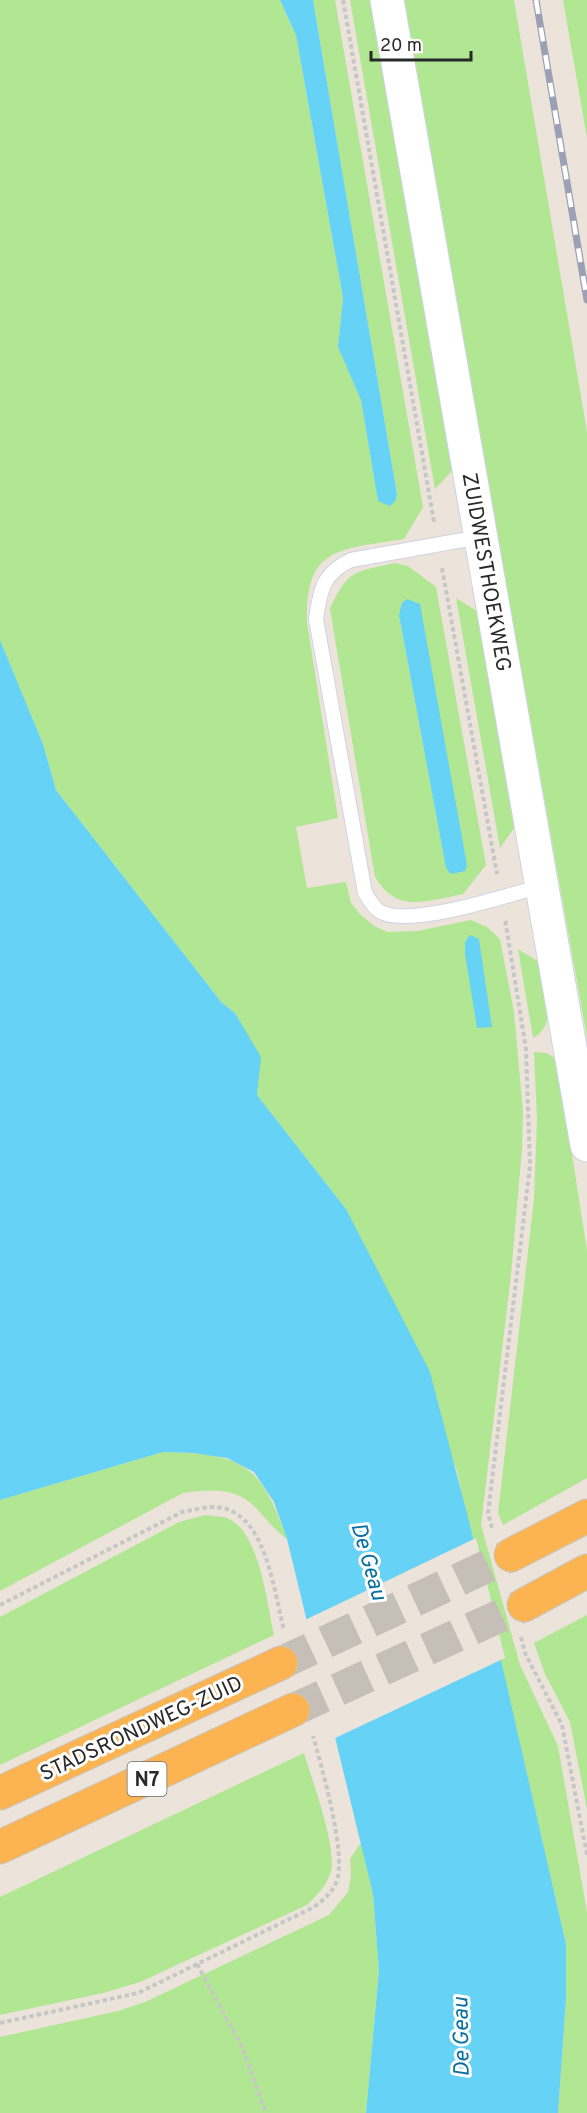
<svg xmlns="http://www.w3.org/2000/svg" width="587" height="2113" font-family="Overpass,sans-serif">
<rect width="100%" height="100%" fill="#ece4da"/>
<path fill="#b1e693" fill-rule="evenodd" d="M0 0H280L296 35 343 298 338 347 361 400 378 501 396 500 397 494 313 0H335L423 507 404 539C340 550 305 545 307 623L338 818 296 827 307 888 346 882 351 903 360 914 374 926 388 932 417 931 471 920 487 927 500 939 514 1012 523 1111 522 1149 511 1275 481 1525 520 1665 558 1746 587 1912V2113H558L566 1999V1944L456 1468 346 1209 257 1095 235 1013 222 1003 56 790 43 744 0 640Z
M350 0H371L453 470 435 489Z
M401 0H514L587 432V1037Z
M563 0H587V138Z
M395 563 408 566 436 587 486 865 463 894C426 901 397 914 375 877L330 609C348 569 355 572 395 563ZM399 615 451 874 446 867Z
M456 598 477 611 515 827 500 848Z
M518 949 539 962C544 986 560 1024 533 1038Z
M534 1052 546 1053 557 1059 587 1250V1478L503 1525 498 1513 534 1199 537 1119Z
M163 1452C243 1454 260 1463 287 1539 273 1529 266 1518 254 1506 234 1486 207 1490 183 1493L0 1591V1500Z
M206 1515C213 1516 223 1516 229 1519 260 1534 267 1604 274 1635L0 1765V1617L179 1522Z
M587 1615V1809L570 1722 545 1674 534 1643Z
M304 1753C312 1780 337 1847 331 1871 327 1886 317 1895 307 1905L140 1982 103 1993 0 2015V1897Z
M362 1841 373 1894 379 1971 366 2113H0V2037L118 2011 145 2002 329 1915 348 1892 351 1877 350 1859Z"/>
<path fill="#66d2f5" d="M280 0H313L397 494 396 500 390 506 378 501 361 400 338 347 343 298 296 35Z
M407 599 420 604 467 865 465 871 451 874 446 868 399 615 402 603Z
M0 640 43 744 56 790 222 1003 235 1013 261 1057 257 1095 346 1209 430 1372 470 1525 566 1944V1999L558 2113H366L379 1971 373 1894 287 1539 274 1502 254 1472 227 1458 193 1453 163 1452 0 1500Z
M470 935 479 939 492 1027 477 1028 465 954V942Z"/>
<path fill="#ece4da" d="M476 1538 505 1658 331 1740 303 1621Z"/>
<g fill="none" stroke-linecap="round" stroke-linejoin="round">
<path stroke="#c5bfb7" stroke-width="33" stroke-dasharray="33 16" stroke-linecap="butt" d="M281 1663 511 1555
M293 1710 524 1605"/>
<defs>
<path id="service" d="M480 537 351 560C323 573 320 590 316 619L365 893C369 899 373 907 379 911 406 929 509 895 541 886"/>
<path id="tertiary" d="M387 0 587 1145"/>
<path id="trunk" d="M511 1555 587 1516
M524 1605 587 1571
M0 1793 281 1663
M0 1847 293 1710"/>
</defs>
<use href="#service" stroke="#cfd3e3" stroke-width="16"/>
<use href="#tertiary" stroke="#cfd3e3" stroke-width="35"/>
<use href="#trunk" stroke="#c7c7c7" stroke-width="35"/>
<path stroke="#c7c7c7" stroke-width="4" stroke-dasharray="4.5 3" stroke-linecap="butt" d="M343 0 434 522
M442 568 497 874
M492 1528 488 1513 530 1166 526 1049 505 919
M0 1605 182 1512C194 1510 210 1505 223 1508 267 1518 274 1593 284 1630
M521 1637 525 1653 562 1725 587 1855
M197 1964 242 2047 266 2113
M0 2023 138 1993 314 1907C323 1900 331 1894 336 1883 348 1857 321 1765 313 1736"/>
<use href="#service" stroke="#fff" stroke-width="14"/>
<use href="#tertiary" stroke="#fff" stroke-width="33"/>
<use href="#trunk" stroke="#fcb452" stroke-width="33"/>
<defs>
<path id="rail" d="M536 0 587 300"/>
</defs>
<use href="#rail" stroke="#9ca0b5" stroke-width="7"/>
<use href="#rail" stroke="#fff" stroke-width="4.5" stroke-dasharray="14" stroke-linecap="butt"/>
</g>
<g text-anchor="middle" stroke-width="6" stroke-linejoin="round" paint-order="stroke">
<rect fill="#fff" stroke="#696969" stroke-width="1.5" x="127.5" y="1762" width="39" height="34" rx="4.5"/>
<g font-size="20" font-weight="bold" fill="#292929">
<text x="147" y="1786">N7</text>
</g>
<g font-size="21" fill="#292929" stroke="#fff">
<text transform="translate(487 572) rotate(80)" y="7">ZUIDWESTHOEKWEG</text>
<text transform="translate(141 1728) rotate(-25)" y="7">STADSRONDWEG-ZUID</text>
</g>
<g font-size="22" font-style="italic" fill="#066ea0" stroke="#fff">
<text transform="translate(370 1561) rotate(74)" y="8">De Geau</text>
<text transform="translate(460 2037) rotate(-91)" y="8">De Geau</text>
</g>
</g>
<path d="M371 51v9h100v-9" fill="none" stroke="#292929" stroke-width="3"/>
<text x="380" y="51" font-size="18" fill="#292929" stroke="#ffffff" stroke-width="4.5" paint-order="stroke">20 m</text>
</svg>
